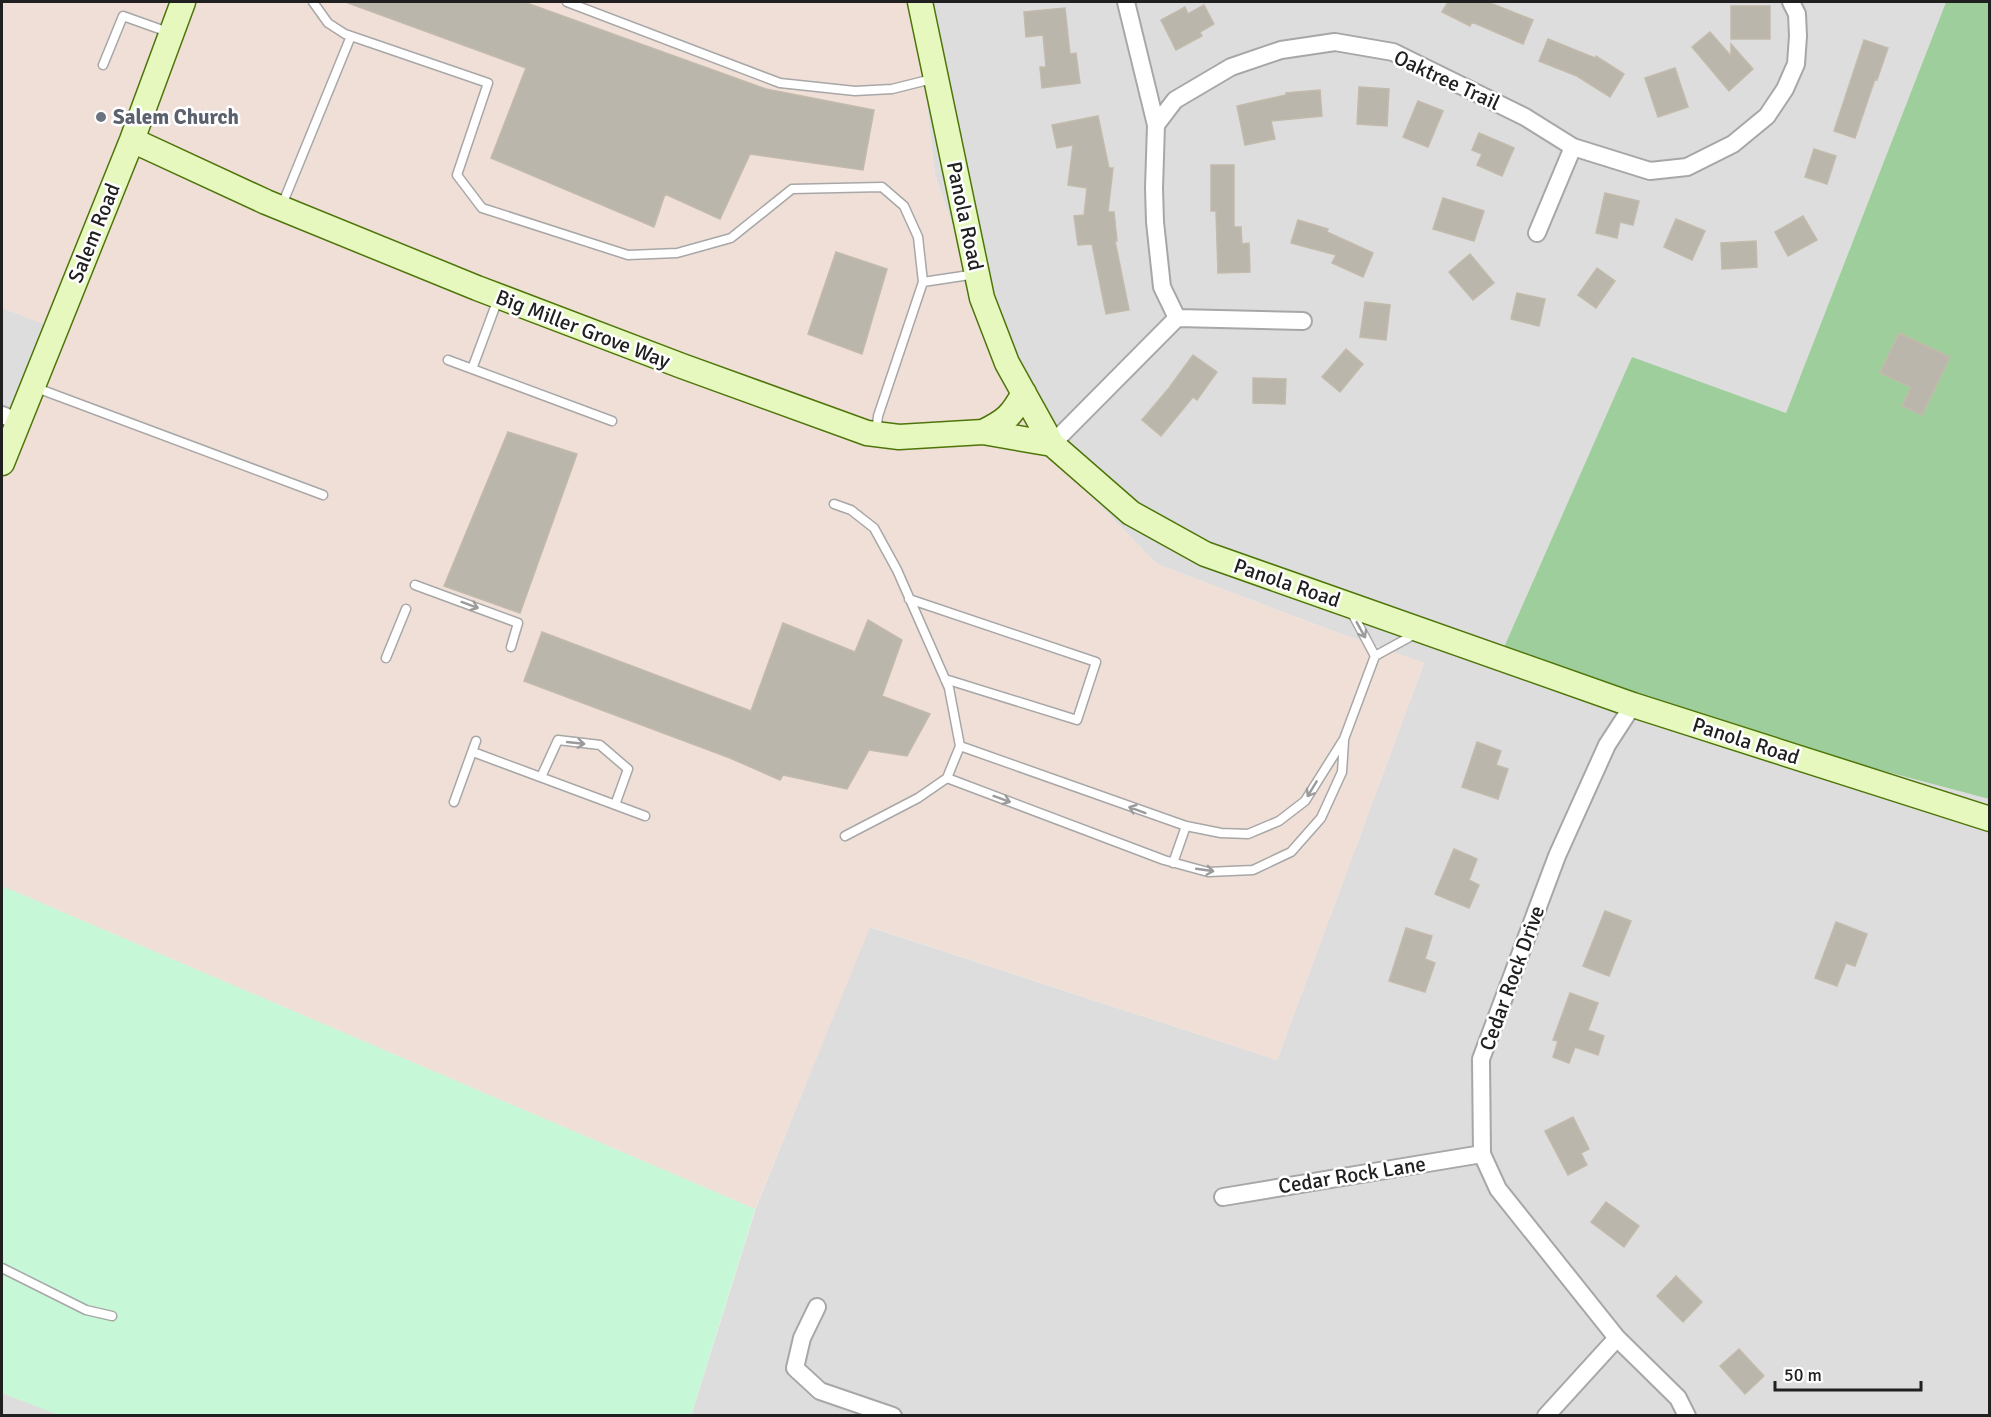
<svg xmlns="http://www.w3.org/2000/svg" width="1991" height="1417" font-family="Signika,sans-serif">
<rect width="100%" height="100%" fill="#f0f0e7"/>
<path fill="#dedddd" d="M915 2H1946L1786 413 1632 358 1504 647 1624 702 1989 799V1415L691 1416 756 1208 869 927 1277 1060 1424 663 1325 628 1157 564 1054 458 957 239 935 174Z
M2 308 46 324 2 439Z
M2 1393 61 1415H2Z"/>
<path fill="#f0dfd7" d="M2 2H915L935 174 957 239 1054 458 1157 564 1325 628 1424 663 1277 1060 870 927 755 1209 2 886V439L46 325 2 308Z"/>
<path fill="#9fce9d" d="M1946 2H1989V799L1624 702 1504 647 1632 357 1786 413Z"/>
<path fill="#c6f8d7" d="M2 886 755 1209 691 1415 61 1416 2 1393Z"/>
<path fill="#bab6ac" stroke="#c2baaa" stroke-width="1.5" d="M348 2H524L766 89 874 110 863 170 750 154 720 219 665 194 654 227 491 158 526 68 348 3Z
M1448 2H1488L1533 20 1523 44 1472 22 1470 26 1442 12Z
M1204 5 1214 24 1200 32 1202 36 1176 50 1161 20 1185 7 1188 14Z
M1731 6H1770V39H1731Z
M1065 8 1070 54 1076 53 1080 83 1042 88 1040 67H1046L1043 35 1026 37 1024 12Z
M1710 32 1731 56V44L1753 69 1729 91 1692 47Z
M1548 39 1595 58 1596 56 1624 74 1610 97 1577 76 1539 61Z
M1864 40 1888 48 1877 80 1875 79 1855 138 1834 131Z
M1675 68 1688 107 1658 117 1645 78Z
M1359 87 1389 89 1387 126 1357 124Z
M1320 90 1322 116 1271 121 1275 139 1245 145 1237 106 1286 95V93Z
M1418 101 1443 111 1428 147 1403 137Z
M1098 116 1109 168H1113L1108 212H1114L1117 241H1115L1129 310 1106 314 1092 244 1078 245 1074 216 1084 215 1087 188 1068 185 1073 145 1057 148 1052 125Z
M1479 133 1514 148 1502 176 1477 165 1482 154 1472 150Z
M1814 149 1836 156 1827 184 1805 177Z
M1211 165H1234V227H1241L1242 244 1249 243 1250 272 1218 273 1216 211H1211Z
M1605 193 1639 201 1633 225 1620 222 1617 238 1596 233Z
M1443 198 1484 211 1474 241 1433 229Z
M1803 216 1817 240 1788 256 1775 232Z
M1676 219 1705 231 1692 260 1664 247Z
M1298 220 1328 229 1327 232 1373 253 1363 277 1332 263 1336 255 1291 243Z
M1756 241 1757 267 1722 269 1721 243Z
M836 252 887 269 862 354 808 334Z
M1470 254 1494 283 1473 300 1449 272Z
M1597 268 1615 281 1596 308 1578 295Z
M1517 293 1545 299 1539 326 1511 319Z
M1365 302 1390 305 1386 340 1360 337Z
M1899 333 1950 357 1922 415 1902 406 1911 387 1880 373Z
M1346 349 1363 364 1340 392 1322 377Z
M1193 355 1217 372 1197 400 1193 397 1161 436 1142 420 1169 388Z
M1253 378 1286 379 1285 404 1253 403Z
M508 432 577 454 520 613 444 586Z
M868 620 902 640 882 696 930 714 907 756 869 750 847 789 783 775 780 780 730 758 524 681 542 632 751 711 783 623 855 652Z
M1477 742 1501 751 1496 765 1508 769 1498 799 1462 787Z
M1454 849 1477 859 1469 880 1479 885 1469 908 1435 894Z
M1605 911 1631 921 1609 976 1583 966Z
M1836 922 1867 934 1855 966 1846 963 1837 986 1815 978Z
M1406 928 1432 936 1425 959 1435 963 1425 992 1389 981Z
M1570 993 1598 1003 1588 1030 1604 1036 1598 1055 1575 1047 1569 1063 1553 1057 1558 1041 1553 1040Z
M1573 1117 1589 1149 1581 1153 1587 1165 1568 1175 1545 1131Z
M1606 1202 1639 1226 1624 1247 1591 1222Z
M1676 1276 1702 1302 1683 1322 1657 1296Z
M1739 1349 1764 1376 1745 1394 1720 1366Z"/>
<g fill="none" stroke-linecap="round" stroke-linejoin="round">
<defs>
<path id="lane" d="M313 2 328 23 345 34 488 83 457 175 482 208 628 255 677 253 731 238 792 189 882 187 904 206 918 237 923 282 976 274
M567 2 780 83 855 91 892 89 932 79
M103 65 123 16 168 32
M282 205 351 36
M448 360 612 421
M472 369 498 299
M34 387 323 495
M876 434 878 416 923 282
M834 504 851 510 874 528 897 570 949 688 960 746 947 778 918 798 845 836
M415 585 518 623 511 647
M909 599 1096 662 1077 720 945 679
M1351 611 1375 656
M386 658 406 609
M960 746 1186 826 1221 833 1248 834 1279 821 1305 801 1344 739 1375 656 1417 633
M473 752 645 816
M541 777 558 740 600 745 628 769 615 805
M947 778 1164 860 1208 872 1253 870 1291 852 1321 818 1342 772 1344 741
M454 802 476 741
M1173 863 1186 826
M2 1268 86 1310 112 1316"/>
<path id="street" d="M1126 2 1156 125
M1537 233 1573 147
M1177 318 1162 287 1155 222 1154 188 1156 125 1175 100 1231 67 1281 50 1335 42 1393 52 1525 117 1573 147 1650 171 1687 167 1733 144 1767 116 1785 89 1796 64 1798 36 1797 14 1791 2
M1177 318 1303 321
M2 415 17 421
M1052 444 1177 318
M1633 705 1607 745 1557 856 1481 1059 1482 1154 1498 1189 1617 1338 1678 1398 1687 1416
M1223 1197 1482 1154
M817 1307 802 1338 795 1368 820 1391 893 1416
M1546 1416 1617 1338"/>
<path id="secondary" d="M920 2 982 298 1007 363 1052 444 1131 513 1205 554 1633 705 1990 819
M132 140 266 202 477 288 682 366 867 433 899 437 983 432 1052 444
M983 432C1006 421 1012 415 1024 393
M2 463 132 140 183 2"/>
</defs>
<use href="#lane" stroke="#a7a7a7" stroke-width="11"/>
<use href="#street" stroke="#a7a7a7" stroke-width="20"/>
<use href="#secondary" stroke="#4d7509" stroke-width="27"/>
<use href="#lane" stroke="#fff" stroke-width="8"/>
<use href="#street" stroke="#fff" stroke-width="16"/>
<use href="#secondary" stroke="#e6f8be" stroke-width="24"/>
</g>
<defs><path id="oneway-shaft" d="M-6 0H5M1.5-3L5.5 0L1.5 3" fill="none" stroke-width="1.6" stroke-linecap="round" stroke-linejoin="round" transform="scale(1.5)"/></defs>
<g stroke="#9b9b9b">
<use href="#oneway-shaft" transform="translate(470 605) rotate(20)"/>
<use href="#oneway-shaft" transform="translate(1361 630) rotate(61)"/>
<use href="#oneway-shaft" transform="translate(576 743) rotate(6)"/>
<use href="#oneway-shaft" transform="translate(1312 789) rotate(121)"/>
<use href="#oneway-shaft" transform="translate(1002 799) rotate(20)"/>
<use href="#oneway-shaft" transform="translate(1137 810) rotate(-160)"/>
<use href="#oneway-shaft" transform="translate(1205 870) rotate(8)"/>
</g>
<circle fill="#6b7280" stroke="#fff" stroke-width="2" cx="101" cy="117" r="6"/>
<g text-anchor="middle" stroke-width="5" stroke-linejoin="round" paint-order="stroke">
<g font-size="21" fill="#202020" stroke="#fff">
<text transform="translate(1447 80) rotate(25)" y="7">Oaktree Trail</text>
<text transform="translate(965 216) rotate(78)" y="7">Panola Road</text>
<text transform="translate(94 233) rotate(-68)" y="7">Salem Road</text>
<text transform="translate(583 329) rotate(21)" y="7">Big Miller Grove Way</text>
<text transform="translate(1287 583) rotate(19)" y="7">Panola Road</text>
<text transform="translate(1746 741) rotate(18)" y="7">Panola Road</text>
<text transform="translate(1512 978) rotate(-70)" y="7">Cedar Rock Drive</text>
<text transform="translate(1352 1175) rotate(-9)" y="7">Cedar Rock Lane</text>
</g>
<g font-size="21" font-weight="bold" fill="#5b616d" stroke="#fff" text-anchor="start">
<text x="113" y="124">Salem Church</text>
</g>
</g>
<rect width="1991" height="1417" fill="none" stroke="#202020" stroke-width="6"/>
<path d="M1775 1381v9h146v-9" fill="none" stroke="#202020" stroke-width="3"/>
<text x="1784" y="1381" font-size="18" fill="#202020" stroke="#ffffff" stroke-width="4.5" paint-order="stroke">50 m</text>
</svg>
